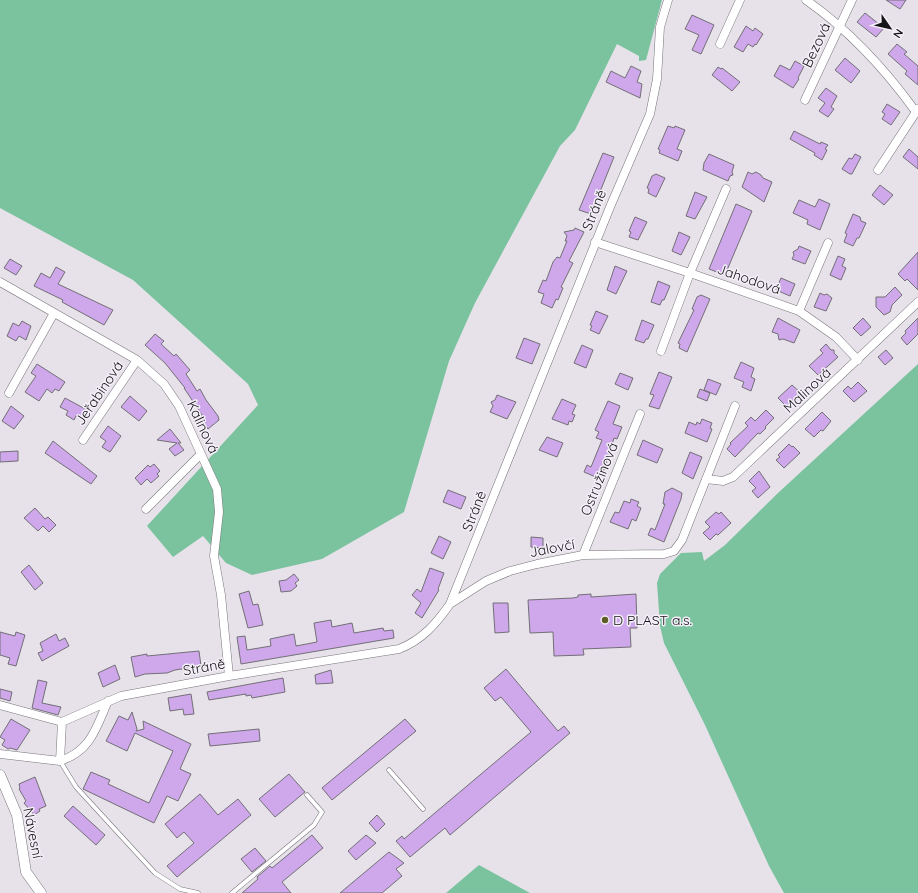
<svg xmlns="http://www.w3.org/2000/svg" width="918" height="893" font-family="Quicksand,sans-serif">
<rect width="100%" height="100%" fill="#e7e2ea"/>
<path fill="#7bc39e" d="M0 0H662L646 60 639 61V56L617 44 575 130 560 146 475 303 449 361 404 512 322 559 252 575 226 563 203 536 173 557 147 526 258 405 248 384 133 280 0 208Z
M918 364V893H784L769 866 705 725 664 643 660 626 657 583 660 574 681 553 702 552 704 561 725 545 778 493Z
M479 865 530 893H446Z"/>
<path fill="#cea8ea" stroke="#736f76" d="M886 0H906L900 9Z
M865 13 884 28 876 37 857 22Z
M692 15 714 25 701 54 692 50 699 35 685 29Z
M746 26 753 31 755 28 763 34 756 45 755 44 753 47 748 44 743 52 734 47Z
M897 44 907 52 904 54 918 66V85L905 74 907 71 888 54Z
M845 58 860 71 851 83 835 70Z
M795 61 804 66 798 78 799 79 793 88 774 76 780 65 790 70Z
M631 66 641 71 637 82 642 84 640 98 606 82 611 71 625 78Z
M718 67 721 69 722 68 740 82 732 91 712 75Z
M826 88 837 96 831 107 834 109 828 117 819 111 825 103 818 98Z
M887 104 900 112 891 125 882 119 885 114 882 112Z
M668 126 674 128 675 126 685 130 677 149 682 151 678 161 659 153 660 150 658 149Z
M794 131 820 144 821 142 828 145 825 149 827 150 822 160 814 155 815 153 790 139Z
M909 149 918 157V169L903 157Z
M603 153 614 157 591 214 579 210Z
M709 154 734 165 732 172 733 175 730 176 728 181 703 170 704 163Z
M855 154 861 157 852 174H850L842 169 849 158 852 159Z
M748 172 752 174 756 172 761 175 763 178 772 182 764 202 742 187Z
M656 174 665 178 656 197 648 193 649 189 647 188 652 176Z
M880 185 893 195 884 205 872 195Z
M695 192 707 197 695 219 686 216Z
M819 199 830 204 820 230 807 224 808 220 793 213 799 200 815 207Z
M736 204 752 211 725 275 709 269Z
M853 214 860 217 861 221 866 223 859 238H857L853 246 844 242 847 234 845 233Z
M635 217 647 222 638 240 629 237 631 232 629 231Z
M575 228 584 232 569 261 573 263 561 287 563 288 558 300 556 299 552 308 541 303 544 294 538 292 543 280 546 281 553 262 557 257 560 258 567 241H565L567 236 564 232 574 230Z
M679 232 690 237 681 255 672 251Z
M799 246 811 251 805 264 792 259 794 255 793 252 798 249Z
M918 252V290L907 279 905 281 898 274Z
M838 256 845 259 842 266 846 268 841 280 830 275Z
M10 259 22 266 16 275 4 268Z
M615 266 627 271 616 294 607 290Z
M56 267 65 272 58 284 113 310 104 325 62 302 63 300 34 286 41 273 50 278Z
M781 278 795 284 790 296 776 290Z
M658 281 670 286 664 300H662L660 305 651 302Z
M895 287 902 295 892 305 890 312 884 315 876 307V297H885Z
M820 293 824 295 827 294 832 298 826 311 814 307Z
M701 295 710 299 687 352 679 348 680 344 678 343 694 310 692 309 697 297Z
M596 311 608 316 599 334 590 330 592 326 590 325Z
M778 318 800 330 794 343 783 339 779 340 778 334 772 332Z
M863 318 871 327 861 336 853 328Z
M918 318V334L907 345 901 338 906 333 905 331Z
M642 320 654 325 648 339H646L644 343 635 340Z
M22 321 31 326 26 340 19 336 16 341 7 336 13 323 19 326Z
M155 334 164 341 161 344 174 356 176 354 190 370 186 374 197 391 200 389 206 400 218 416 219 420 208 429 199 417 202 415 184 388H185L165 363 145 345Z
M524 338 540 344 532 364 516 358Z
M826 344 831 350H834V353L838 357 818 375 809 366 823 353 820 350Z
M582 345 593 350 586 368 574 363Z
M886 350 893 358 885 365 878 357Z
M741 362 754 368 751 377 755 379 751 391 742 387 744 382 734 378Z
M37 364 65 382 59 391 55 389 52 393 47 389 39 401 25 392 36 376 31 373Z
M659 372 672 377 659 409 649 406 654 395 650 394Z
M620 373 633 378 628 390 615 384Z
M708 379 721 384 716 395 704 390Z
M858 382 867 391 854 402 843 391 848 386 851 389Z
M792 385 802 394 788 408 778 398Z
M700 389 710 393 707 401 697 397Z
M497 395 516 402 507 419 490 412 493 406 491 402 495 400Z
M130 396 147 411 139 421 121 407Z
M65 398 89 411 84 420 76 416 74 420 66 415 68 411 60 407Z
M562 399 576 405 572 414 575 415 572 422 569 421 568 425 552 419Z
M608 401 620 406 613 424 622 427 617 439 614 438 602 476 599 474 598 478 584 472 587 465 591 467 602 440 596 438 599 432 595 430Z
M11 406 24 416 14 429 2 421Z
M766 410 774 418 765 427 766 428 760 434 758 433 735 457 727 449 731 444 730 443 748 426 745 423 751 417 755 421Z
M822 412 831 421 823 431 821 430 814 437 805 429Z
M702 419 712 423 710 428 712 429 707 442 685 433 689 422 696 425 697 422 700 424Z
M108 426 121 436 110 452 102 447 106 441 100 437Z
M170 429 181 443H178L184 450 175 456 169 449 177 443 157 440Z
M547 437 563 443 557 457 539 450Z
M643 440 663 449 657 463 637 455Z
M53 441 97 476 91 484 45 453Z
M789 444 792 447 793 446 800 453 784 468 776 460 780 457 778 455Z
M18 451V461L0 462V452Z
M690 452 702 457 693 479 682 473Z
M154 464 160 471 157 474 159 476 151 483 147 479 141 485 135 478 148 465 150 467Z
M759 471 770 487 758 498 752 491 756 488 749 481Z
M672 488 682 493 681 499 664 542 648 535 651 528 655 530 665 504H663L665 492Z
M448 490 466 497 461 509 443 502Z
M631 499 639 502 637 506 641 508 636 521 632 519 628 529 610 522 615 512 619 513 624 501 630 503Z
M35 508 45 519 48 517 56 525 49 532 43 526 38 531 24 518Z
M716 512 719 514 721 512 731 523 718 535 716 534 710 540 703 533 710 527 705 522Z
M439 536 451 542 443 559 431 553Z
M531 537 543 538V548L531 547Z
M29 565 43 583 35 590 21 572Z
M430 568 444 573 438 589 439 590 422 618 415 613 421 603 412 595 417 589 421 592Z
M294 574 299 580 295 583 297 586 291 591 281 592 279 581 286 580Z
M249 591 253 605 258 604 263 625 248 628 239 594Z
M591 594V597L636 594 637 628H630L631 647 583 649 584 655 554 656 553 632 530 633 528 600 573 598 578 597V595Z
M493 603H508L509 632 495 633Z
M331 620 332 627 352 623 354 633 383 628 384 631 393 630 394 638 241 664 237 637 245 636 247 650 271 646 270 639 294 634 296 646 317 642 314 623Z
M0 632 15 636 16 632 25 635 16 666 8 664 10 658 0 655Z
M56 634 59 641 65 638 69 646 42 661 38 653 43 651 40 643Z
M199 651 201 666 175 670 167 673 145 674 135 677 131 657 147 654V656Z
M115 665 120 679 103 687 98 673Z
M506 669 558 731 564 726 570 733 450 835 445 828 410 857 396 841 402 836 404 839 531 732 501 697 495 701 484 688Z
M331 670 333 683 316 684 315 675Z
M283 678 285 692 252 698 251 695 246 696V694L209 700 207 692Z
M38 680 47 682 42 703 61 707 58 715 32 708Z
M0 689 12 692 10 701 0 698Z
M191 694 194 714 184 715 183 709 170 711 168 698Z
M132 712 137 729 136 731 144 729 143 721 191 744 180 769 191 774 178 801 167 796 154 823 83 789 91 772 110 780 108 784 149 803 173 751 135 733 127 751 106 741 119 716 128 720Z
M11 719 30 730 17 750 10 748 8 749 2 745 5 740 0 737Z
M405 719 416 731 332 800 322 788Z
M259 729 260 741 210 746 208 734Z
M289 774 305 792 275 817 259 799Z
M35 777 46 806 39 809 40 811 34 815 24 803 26 801 19 789 20 788 19 784Z
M200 794 218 815 238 799 251 815 177 877 167 866 194 843 184 832 177 838 165 824Z
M73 806 105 835 96 845 64 816Z
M377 815 385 824 377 832 369 823Z
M312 835 323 848 282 882 291 893H242L258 879 257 877 270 866 272 868Z
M366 835 376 843 356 860 348 851Z
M255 848 266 861 252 872 241 859Z
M389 852 404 863 396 869 402 876 382 893H340Z"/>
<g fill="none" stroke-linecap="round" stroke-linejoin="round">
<defs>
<path id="service" d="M60 761 76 787 155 873 180 889 198 893
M389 770 423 809
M232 893 314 825 322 812 307 795"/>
<path id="minor" d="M806 0C849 30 885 69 916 112
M720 44 740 0
M805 100 852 0
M878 170 918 109
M595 242 690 273 799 311 828 243
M0 282 137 360 164 384 179 406 217 489 219 512 214 556 221 595 229 676
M799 311 836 337 858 360
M661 351 690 273 726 189
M9 393 54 313
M83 440 137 360
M706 479 723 481 733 477 918 302
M146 509 201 454
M583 555 640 414
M450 604 486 581 510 571 537 564 583 555 664 554 674 551 682 540 735 406
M0 705 62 722
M62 722 121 696 229 676 399 649C422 640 436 624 450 604L610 207 650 114 657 79 660 27 668 0
M0 754 60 761C91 751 96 728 108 701
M60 761 62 722"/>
<path id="tertiary" d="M0 775 17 815 26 872 41 893"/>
</defs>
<use href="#service" stroke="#78747b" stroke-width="5"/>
<use href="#minor" stroke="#78747b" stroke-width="9"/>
<use href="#tertiary" stroke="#78747b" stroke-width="11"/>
<use href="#service" stroke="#fff" stroke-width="4"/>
<use href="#minor" stroke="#fff" stroke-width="8"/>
<use href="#tertiary" stroke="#fff" stroke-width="10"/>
</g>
<circle fill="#5f5c28" stroke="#f4eff8" stroke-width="1.5" cx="605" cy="620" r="4"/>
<g text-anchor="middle" stroke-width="3" stroke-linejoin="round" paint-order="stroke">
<g font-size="14" fill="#161517" stroke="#f4eff8">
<text transform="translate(816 45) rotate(-65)" y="5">Bezová</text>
<text transform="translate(594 210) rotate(-68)" y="5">Stráně</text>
<text transform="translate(749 279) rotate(19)" y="5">Jahodová</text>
<text transform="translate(807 390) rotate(-43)" y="5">Malinová</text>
<text transform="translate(99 393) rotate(-56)" y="5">Jeřabinová</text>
<text transform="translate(203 427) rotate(65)" y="5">Kalinová</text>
<text transform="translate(599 479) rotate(-68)" y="5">Ostružinová</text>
<text transform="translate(474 511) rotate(-68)" y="5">Stráně</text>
<text transform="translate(552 548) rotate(-11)" y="5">Jalovčí</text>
<text transform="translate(204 667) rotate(-10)" y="5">Stráně</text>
<text transform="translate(33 833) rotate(79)" y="5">Návesní</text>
</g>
<g font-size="14" fill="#161517" stroke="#f4eff8" text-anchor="start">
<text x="613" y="625">D PLAST a.s.</text>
</g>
</g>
<g transform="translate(890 28) rotate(124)" stroke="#f4eff8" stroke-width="3" paint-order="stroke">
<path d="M0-3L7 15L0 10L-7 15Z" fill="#161517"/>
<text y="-6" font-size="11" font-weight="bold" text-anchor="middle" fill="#161517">N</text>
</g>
</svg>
